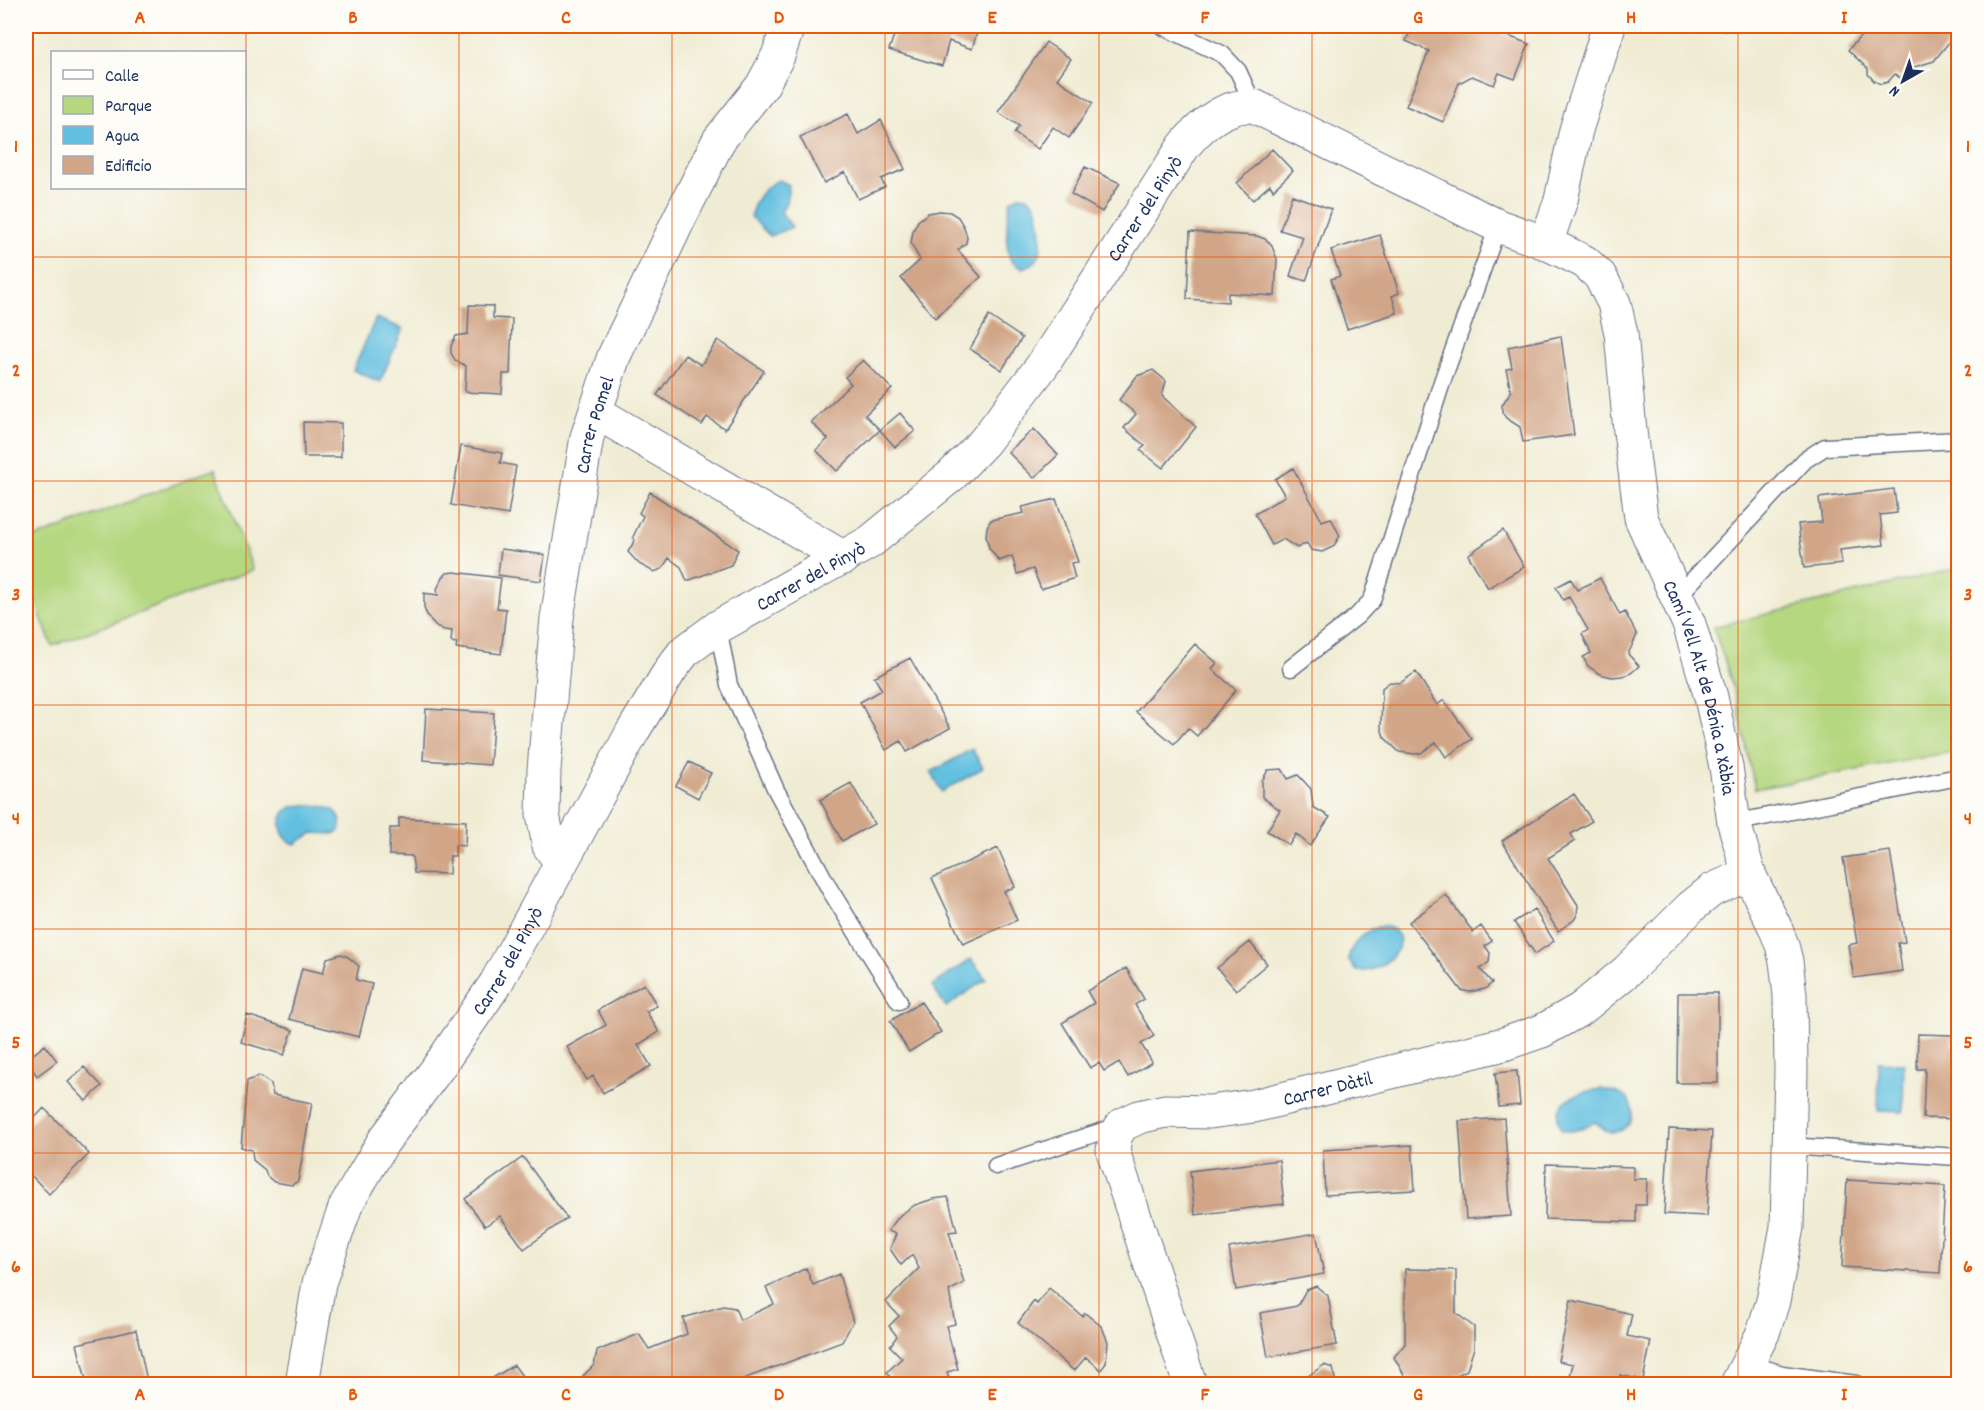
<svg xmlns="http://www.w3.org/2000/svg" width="1984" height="1410" font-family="Dekko,sans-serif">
<rect width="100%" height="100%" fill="#fdfcf7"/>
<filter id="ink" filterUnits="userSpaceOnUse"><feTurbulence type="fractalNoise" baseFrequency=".0167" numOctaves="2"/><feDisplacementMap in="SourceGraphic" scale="12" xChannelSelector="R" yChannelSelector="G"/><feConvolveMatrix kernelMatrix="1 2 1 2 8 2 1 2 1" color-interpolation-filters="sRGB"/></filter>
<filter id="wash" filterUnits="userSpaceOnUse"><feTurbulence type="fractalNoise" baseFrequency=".008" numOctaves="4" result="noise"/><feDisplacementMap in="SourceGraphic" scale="24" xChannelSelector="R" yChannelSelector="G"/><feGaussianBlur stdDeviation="1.35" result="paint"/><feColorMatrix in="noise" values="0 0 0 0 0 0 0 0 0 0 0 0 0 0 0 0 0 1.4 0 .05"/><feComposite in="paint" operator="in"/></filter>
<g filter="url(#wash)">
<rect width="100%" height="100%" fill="#f0ecd4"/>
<path fill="#b5d780" stroke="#68836f" stroke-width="1.5" d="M215 469 253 570 52 646 26 577V541Z
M1958 568V751L1755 789 1737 703 1726 664 1713 627Z"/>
<path fill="#62bfe0" stroke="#3e779f" stroke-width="1.5" d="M779 180 789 185 786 203 781 212 792 227 770 236 751 217C753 201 764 186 779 180Z
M1019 196C1026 196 1032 198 1035 204 1040 215 1044 247 1038 258 1035 264 1028 266 1022 268 1019 266 1015 265 1013 263 1003 252 1007 213 1011 200Z
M376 318 403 329 380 382 353 370Z
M972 749 983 768 942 792 931 772Z
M306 805C324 806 345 806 340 830L334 834 313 833 295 844C279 840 275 815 292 807 296 806 302 805 306 805Z
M1383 926C1421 934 1386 975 1356 971L1348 959C1352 942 1365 929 1383 926Z
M971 959 986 979 946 1007 932 986Z
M1879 1062 1904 1063 1903 1112 1878 1111Z
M1601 1089C1610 1091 1621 1092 1627 1099 1643 1117 1618 1148 1596 1122 1583 1126 1575 1135 1561 1129 1548 1100 1579 1092 1601 1089Z"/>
<g id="blocks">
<path fill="#d1a688" d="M897 26H979L972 49 949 41 942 66 889 50Z
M1413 26H1482L1529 44 1515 79 1499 73 1494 85 1472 76 1459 83 1443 122 1406 106 1429 51 1406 41Z
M1718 26H1738L1730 30 1724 31 1718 29Z
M1870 26H1954L1950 41 1934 61 1908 69 1900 78 1895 74 1888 82 1881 84 1874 81 1868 74V69L1848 50Z
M1046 42 1071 59 1057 79 1093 103 1069 138 1053 127 1038 149 1014 133 1019 126 998 112Z
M848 114 858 134 881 120 905 169 881 179 885 187 858 199 845 172 824 183 800 137Z
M1272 149 1293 171 1273 190 1270 185 1253 200 1237 183Z
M1085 167 1120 183 1102 212 1071 194Z
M1292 195 1331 209 1306 281 1290 276 1303 237 1280 230Z
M940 211 950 212 958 217 964 227 967 237 966 243 958 250 981 277 935 318 901 278 920 260 911 243 913 231 918 221 928 213Z
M1190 232 1257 236 1265 239 1271 244 1277 259 1275 296 1228 293V302L1187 299Z
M1380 235 1399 293 1392 296 1397 313 1347 329 1331 279 1340 276 1331 250Z
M469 305 493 306V318L512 319 510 374H503L502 394 465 392 466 366 455 360 451 353V346L456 336 468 334Z
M989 316 1022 338 1002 370 970 349Z
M1561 336 1574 435 1523 442 1520 427 1506 418 1502 412V405L1511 391 1506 369 1512 368 1508 347Z
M718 340 764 371 725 429 707 417 702 425 657 395 685 355 701 365Z
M863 360 892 389 865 415 880 430 837 471 816 450 828 439 811 422 851 384 845 377Z
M1153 370 1166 381 1162 396 1196 427 1163 468 1140 450 1145 446 1124 428 1136 414 1119 400 1137 376Z
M900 413 915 431 895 447 880 430Z
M303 422 341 423V457H304Z
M1034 429 1058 455 1034 478 1008 452Z
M461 446 502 453 500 463 516 466 508 515 451 505Z
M1293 468 1322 521 1331 518 1340 536 1333 547 1322 552 1311 550 1307 543 1297 548 1283 539 1272 545 1255 514 1285 496 1275 479Z
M1894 489 1897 513 1880 515 1884 545 1840 550 1842 564 1804 568 1798 524 1822 522 1819 498Z
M650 492 738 550 731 565 687 581 681 567 669 558 662 569 654 572 639 564 628 552 635 540 633 537 643 516 639 513Z
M1056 499 1078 562 1071 563 1075 578 1041 589 1033 569 1017 574 1012 556 999 561 989 548 986 536 987 527 991 520 1024 513 1022 507Z
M1503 530 1524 567 1488 588 1468 555Z
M501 549 545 555 541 581 498 575Z
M454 572 501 578 497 608 506 609 501 654 456 648 457 643 451 642 452 631 444 630 436 626 428 617 424 608V593L438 595 437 589 443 577 447 573Z
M1600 578 1620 615 1625 612 1637 635 1628 654 1639 666 1631 673 1623 676 1612 677 1600 674 1588 666 1583 657 1591 653 1582 634 1588 630 1569 597 1563 600 1556 587 1571 579 1577 590Z
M1195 644 1217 663 1212 669 1236 690 1197 736 1188 728 1174 744 1136 712Z
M910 658 950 728 907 752 901 741 886 750 860 702 882 690 874 677Z
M1416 672 1437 705 1444 700 1472 739 1446 757 1436 742 1421 753 1415 754 1399 752 1384 737 1381 727 1382 688 1390 682 1400 683Z
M426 709 494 713 490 765 423 760Z
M689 762 711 773 698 798 676 786Z
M1282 769 1288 779 1298 775 1311 789 1313 807 1330 817 1310 846 1296 834 1289 845 1267 831 1280 810 1262 797V781L1268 770Z
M851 783 874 824 842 841 820 800Z
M1574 794 1592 821 1571 834 1575 841 1548 858 1578 905 1577 915 1574 920 1558 931 1502 841Z
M399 818 466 821 465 846 455 845V856H450L449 874 414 873 412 856 389 855 390 828H399Z
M998 848 1015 887 1004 891 1017 920 963 944 932 878Z
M1890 851 1905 942 1898 943 1902 971 1854 978 1848 945 1857 943 1843 858Z
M1446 895 1473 932 1481 926 1492 941 1485 946 1490 953 1489 962 1480 969 1492 983 1485 989 1469 992 1461 990 1409 922Z
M1534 909 1554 941 1535 954 1514 922Z
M1250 942 1267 964 1236 990 1217 968Z
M341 954 348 957 359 966 356 980 372 984 359 1037 289 1019 302 968 323 973 327 958Z
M1126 968 1144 999 1135 1005 1154 1036 1141 1044 1152 1062 1128 1077 1119 1062 1104 1071 1099 1063 1090 1068 1062 1023 1094 1003 1087 991Z
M644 984 657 1006 646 1011 659 1032 638 1045 651 1066 603 1093 593 1076 587 1080 567 1047 606 1025 598 1010Z
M1678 993H1718V1083H1677Z
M921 1002 941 1032 909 1052 890 1021Z
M247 1015 293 1030 284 1055 241 1042Z
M1918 1034 1952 1035V1045H1958V1119L1923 1118 1925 1069H1917Z
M45 1045 57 1061 37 1076 26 1060Z
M84 1067 102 1086 86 1101 68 1082Z
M1517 1071 1520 1105 1499 1107 1495 1073Z
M259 1076 271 1084 273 1095 312 1103 298 1181 292 1185 274 1182 267 1176 265 1170 253 1160 252 1150 241 1147 247 1081Z
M44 1108 89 1154 49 1194 26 1170V1127Z
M1504 1118 1511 1216 1466 1219 1459 1121Z
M1669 1129 1712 1131 1707 1216 1664 1214Z
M1412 1145 1415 1190 1325 1195 1323 1150Z
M523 1157 567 1218 524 1249 500 1216 485 1226 465 1199Z
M1279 1160 1284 1204 1195 1215 1190 1171Z
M1546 1164 1633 1167V1179H1647L1646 1205H1636V1222L1545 1219Z
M1847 1180 1945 1186 1940 1273 1842 1267Z
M948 1197 957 1231 949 1232 964 1283 949 1291 955 1324 946 1326 958 1369 947 1372 950 1384H895L887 1372 902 1358 890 1346 897 1336 889 1326 899 1316 886 1302 919 1268 912 1255 901 1265 890 1249 896 1234 888 1231 900 1215 915 1205 933 1199Z
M1316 1233 1324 1274 1236 1290 1229 1248Z
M806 1268 813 1285 839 1274 853 1322 842 1342 730 1384H586L583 1376 594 1365 597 1351 639 1334 649 1349 687 1334 683 1318 723 1306 735 1308 740 1320 774 1304 766 1288Z
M1405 1269 1456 1270V1313L1474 1327V1348L1467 1370 1446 1381 1406 1378 1394 1357 1405 1344Z
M1316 1286 1328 1296 1337 1345 1268 1357 1260 1313 1297 1306 1306 1290Z
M1049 1288 1082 1316 1085 1313 1102 1327 1108 1342 1106 1363 1101 1370 1086 1357 1074 1371 1018 1323 1034 1301 1037 1304Z
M1571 1300 1632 1314 1627 1336 1651 1341 1643 1380 1620 1375 1618 1384H1568L1573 1364 1558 1361Z
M136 1330 147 1381 141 1382 142 1384H87L77 1344Z
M514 1365 528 1384H483Z
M1324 1365 1333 1368 1336 1384H1302L1308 1376Z"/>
</g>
</g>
<g filter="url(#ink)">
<use href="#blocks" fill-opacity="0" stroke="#667187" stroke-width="1.5"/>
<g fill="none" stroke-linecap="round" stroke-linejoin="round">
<defs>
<path id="lane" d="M1162 26 1222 54 1238 71 1254 106
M1677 597 1805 460 1825 447 1958 440
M718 627 729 685 776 790 830 890 899 1001
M1291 668 1357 616 1372 600 1443 379 1498 226
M1734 823 1958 777
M1789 1146 1958 1157
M996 1166 1121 1125
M1747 1363 1782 1374 1856 1384"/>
<g id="street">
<path id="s1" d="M1609 26 1576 130 1561 200 1546 243 1585 262 1600 276 1614 303 1621 333 1630 431 1641 518 1689 624 1711 697 1726 767 1734 823 1749 874 1775 927 1782 945 1786 961 1790 995 1791 1071 1787 1227 1773 1301 1763 1333 1737 1384"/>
<path d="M596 412 844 558"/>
<path id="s2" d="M561 863 549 846 543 814 544 770 557 618 587 437 614 356 681 215 719 140 762 86 778 56 788 26"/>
<path id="s3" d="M302 1384 319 1283 346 1205 383 1142 437 1069 496 983 633 731 671 669 684 652 718 627 870 542 952 475 984 442 1042 366 1184 146C1197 130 1213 114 1235 108 1241 106 1248 106 1254 106L1498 226 1546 243"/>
<path id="s4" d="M1190 1384 1113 1151 1115 1137 1122 1125 1139 1117 1165 1111 1210 1112 1254 1106 1504 1044 1542 1031 1581 1009 1627 971 1691 907 1712 890 1749 874"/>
</g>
</defs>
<use href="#lane" stroke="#667187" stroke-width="19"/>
<use href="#street" stroke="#667187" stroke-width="35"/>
<use href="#lane" stroke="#fff" stroke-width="16"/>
<use href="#street" stroke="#fff" stroke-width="33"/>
</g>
</g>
<path fill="none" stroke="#e8590c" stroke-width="1.5" stroke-opacity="0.55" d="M246 26V1384M459 26V1384M672 26V1384M885 26V1384M1099 26V1384M1312 26V1384M1525 26V1384M1738 26V1384M26 257H1958M26 481H1958M26 705H1958M26 929H1958M26 1153H1958"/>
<g text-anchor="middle" stroke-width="5" stroke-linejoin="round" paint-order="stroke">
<g font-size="20" fill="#1b2f5e" stroke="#fdfcf7">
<text dy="7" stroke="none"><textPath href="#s3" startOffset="1486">Carrer del Pinyò</textPath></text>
<text dy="7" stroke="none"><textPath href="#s2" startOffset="447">Carrer Pomel</textPath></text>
<text dy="7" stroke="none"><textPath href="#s3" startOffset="982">Carrer del Pinyò</textPath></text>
<text dy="7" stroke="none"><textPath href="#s1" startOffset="718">Camí Vell Alt de Dénia a Xàbia</textPath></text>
<text dy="7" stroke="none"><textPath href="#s3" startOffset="478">Carrer del Pinyò</textPath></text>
<text dy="7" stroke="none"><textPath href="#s4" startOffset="484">Carrer Dàtil</textPath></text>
</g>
</g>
<rect width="1984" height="1410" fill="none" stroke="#fdfcf7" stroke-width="66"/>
<rect x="51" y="51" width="195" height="138" fill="#fdfcf7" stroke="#a3aaba" stroke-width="1.5"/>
<rect x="63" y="70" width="30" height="9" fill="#ffffff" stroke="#a3aaba" stroke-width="1.5"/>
<text x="105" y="81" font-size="18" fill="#1b2f5e">Calle</text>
<rect x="63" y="96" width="30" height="18" fill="#b5d780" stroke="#a3aaba" stroke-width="1.5"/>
<text x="105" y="111" font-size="18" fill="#1b2f5e">Parque</text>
<rect x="63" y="126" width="30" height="18" fill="#62bfe0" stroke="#a3aaba" stroke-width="1.5"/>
<text x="105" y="141" font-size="18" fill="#1b2f5e">Agua</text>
<rect x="63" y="156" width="30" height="18" fill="#d1a688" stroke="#a3aaba" stroke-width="1.5"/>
<text x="105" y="171" font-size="18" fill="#1b2f5e">Edificio</text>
<g transform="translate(1903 81) rotate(220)" stroke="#fdfcf7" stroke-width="4.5" paint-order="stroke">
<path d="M0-4.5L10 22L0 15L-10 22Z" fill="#1b2f5e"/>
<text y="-9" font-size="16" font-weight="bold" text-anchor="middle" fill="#1b2f5e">N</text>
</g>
<rect x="33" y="33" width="1918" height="1344" fill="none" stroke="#e8590c" stroke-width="2"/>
<g font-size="20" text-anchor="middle" font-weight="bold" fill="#e8590c">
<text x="140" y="23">A</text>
<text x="353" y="23">B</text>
<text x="566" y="23">C</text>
<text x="779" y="23">D</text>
<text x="992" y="23">E</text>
<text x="1205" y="23">F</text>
<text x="1418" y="23">G</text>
<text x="1631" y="23">H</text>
<text x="1844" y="23">I</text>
<text x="16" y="152">1</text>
<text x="1968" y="152">1</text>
<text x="16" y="376">2</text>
<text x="1968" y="376">2</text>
<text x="16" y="600">3</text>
<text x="1968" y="600">3</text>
<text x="16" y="824">4</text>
<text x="1968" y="824">4</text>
<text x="16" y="1048">5</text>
<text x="1968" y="1048">5</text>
<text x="16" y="1272">6</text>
<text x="1968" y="1272">6</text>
<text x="140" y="1400">A</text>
<text x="353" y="1400">B</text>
<text x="566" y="1400">C</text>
<text x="779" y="1400">D</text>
<text x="992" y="1400">E</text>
<text x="1205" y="1400">F</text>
<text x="1418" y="1400">G</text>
<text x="1631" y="1400">H</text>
<text x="1844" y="1400">I</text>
</g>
</svg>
